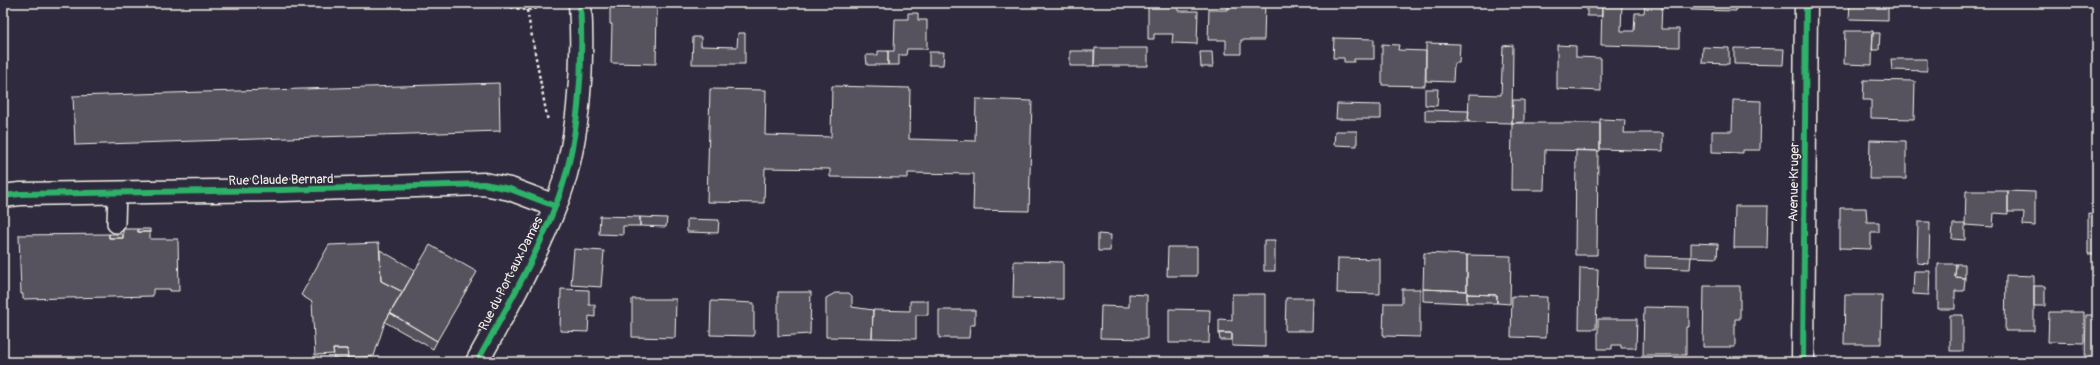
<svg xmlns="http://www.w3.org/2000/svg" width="2100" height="365" font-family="Pangolin,sans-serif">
<rect width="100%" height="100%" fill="#2f2a3d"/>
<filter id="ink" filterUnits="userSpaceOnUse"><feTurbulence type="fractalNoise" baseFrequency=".025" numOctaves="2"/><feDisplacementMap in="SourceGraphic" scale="8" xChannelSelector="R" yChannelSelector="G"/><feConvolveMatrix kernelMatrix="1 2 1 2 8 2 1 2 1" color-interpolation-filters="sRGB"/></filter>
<g filter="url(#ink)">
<path fill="#56525f" stroke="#f4f1e8" d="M1148 3 1178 4V11H1198L1197 44 1172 43 1173 34H1154V39H1148Z
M1241 3H1265L1264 40H1241V54H1226V40H1208L1209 10H1228V4Z
M1587 3H1602V16H1587Z
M1602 3H1622L1621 31H1634L1635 13H1644L1645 3 1662 4 1661 29H1679V47L1601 45Z
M1691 3H1736V11L1691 10Z
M1850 3H1888V20L1849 19Z
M610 6H657L656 64 611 63 612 24H610Z
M908 13H918V20H927V49H907L906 55H899V65H888V51H894L895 19H908Z
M1845 31H1873L1872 65 1844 64Z
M738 33H745V64H692L693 37H701V46L737 47Z
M1873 33H1880L1879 50H1872Z
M1334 38 1374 39V59H1354V62H1344V58H1333Z
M1426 43 1460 44 1459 63H1454L1453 82 1426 81Z
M1382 44 1399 45 1398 50 1426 51 1425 86 1382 85Z
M1513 45 1512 123 1468 122 1469 94 1501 95 1503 46Z
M1557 45 1576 46V57L1601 58V91L1557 89Z
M1703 47 1729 48V64L1702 63Z
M1095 48H1148V66H1094Z
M1734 48 1784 49 1783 65 1734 64Z
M878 51H888V65H867L866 55H878Z
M1070 51H1094V66H1070Z
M929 52H944L943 65H929Z
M1200 52H1212L1213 67H1201Z
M1891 59H1927V71L1892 70Z
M1864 80 1915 81 1914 119 1871 118V100H1863Z
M499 83 500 131 75 145 73 96Z
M832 86 910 88 909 139 975 141 976 99 1032 101 1029 211 973 210 974 174 908 173V178L830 177V169L765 168 764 203 707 202 710 89 766 90 765 135 831 137Z
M1425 89H1438L1437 106 1425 105Z
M1513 100H1524V122L1512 123Z
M1733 100 1761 101 1760 150H1743V153L1712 152V131H1732Z
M1337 104 1381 105V119H1336Z
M1425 110 1469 111 1468 122 1425 121Z
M1600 119 1625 120 1624 133H1663V151L1600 149Z
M1512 123H1600V151L1545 150 1544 190H1511Z
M1335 131H1357V146L1334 145Z
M1870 140 1906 141V179H1869Z
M1576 150 1598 151 1597 255H1575Z
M1966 191H2008V214L1994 213 1993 227 1965 225Z
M2008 191 2035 192V226L2023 225 2024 212H2008Z
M1735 206H1768L1767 248H1734Z
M1840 208H1866L1867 222H1879V232H1871V249L1840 248Z
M2088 213 2097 214V254H2088Z
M600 216 640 217V226H623V235L599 234Z
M640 217 667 218 666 227 640 226Z
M687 219 719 220 718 233 687 232Z
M1918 222H1930L1929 264 1917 263Z
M1953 224H1965V240L1952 239Z
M123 229H138V232H150V239H178L179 291H170V289H153V296L23 299V294H21L19 235 109 234V238H123Z
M138 229H150V232H138Z
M109 234H123V238H109Z
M1098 234 1111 235 1110 251H1098Z
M1264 240H1275V271H1264Z
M379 243 381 281 403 292 385 322 374 356 348 358 347 349H333L334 354 315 355 312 302 301 295 329 245Z
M1691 243 1718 244 1717 258 1691 257Z
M430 245 477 272 437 341 390 313Z
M1168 247H1197V276H1167Z
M574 249 604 251 601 287 571 285Z
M380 250 415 270 403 292 381 281Z
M1424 253 1467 255V291L1423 289Z
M1467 255 1511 256 1510 304 1497 303V295L1467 294Z
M1645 256 1691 257 1690 269 1645 268Z
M1338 258 1380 259V294L1337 293Z
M1014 261 1063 262V299L1013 298Z
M1938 264H1956L1955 277 1965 278 1964 291H1955V309H1938Z
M1956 264H1965V278L1955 277Z
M1580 268 1598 269 1596 329H1579Z
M1914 271H1930L1929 295 1913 294Z
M2006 275 2034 276V331H2005Z
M1704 286H1740V319H1735V347H1703Z
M2034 286H2045V306H2034Z
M561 289 589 290V305H595V317L589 316 588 332 560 331Z
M1402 289H1420V337L1383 336 1384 303H1402Z
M1423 289 1467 291V303L1423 301Z
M778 292H811L810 334 778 336Z
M835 293H849L852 296V307L873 310 872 338 826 337V298Z
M1129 294 1147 295V339L1100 338 1101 306 1129 307Z
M1232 294H1265V347L1232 346V333H1219V319L1232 320Z
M1467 294 1497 295V303H1467Z
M1845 295H1882L1881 344H1844Z
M1512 296 1547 297 1546 338 1511 337Z
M1286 298H1313L1312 331H1285Z
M632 299H676L675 338 632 337Z
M711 301 754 303V336L710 335Z
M910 301H928V315H916V339L872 338 873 310 910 311Z
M1644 307 1689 308V327H1686V355H1643Z
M1169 309 1210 310 1209 343H1169Z
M939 310H975V325H970L969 338H939Z
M2049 312H2084V343L2048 342Z
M390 313 437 341 433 349 385 322Z
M1950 315H1963V351H1950Z
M2086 315H2097V362H2085Z
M1598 319H1637L1636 348H1621V345H1612V349H1598Z
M1219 333H1232V340H1220Z
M333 349H347L348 358 334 359Z"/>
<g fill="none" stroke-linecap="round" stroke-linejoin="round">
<defs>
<path id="service" d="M116 224 117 192"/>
<path id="minor" d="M3 196 20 194 283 190 484 184 510 189 555 206
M477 362C505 311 534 261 555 207 579 148 584 66 580 3
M1803 362 1806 3"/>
</defs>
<use href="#service" stroke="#f4f1e8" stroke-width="20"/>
<use href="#minor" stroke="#f4f1e8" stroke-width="25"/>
<path stroke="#f4f1e8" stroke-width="2.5" stroke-dasharray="3 3" stroke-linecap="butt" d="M487 3 527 10 554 5
M527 10 548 122"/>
<use href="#service" stroke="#2f2a3d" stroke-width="17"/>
<use href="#minor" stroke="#2f2a3d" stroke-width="22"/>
<defs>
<path id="cycleway" d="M3 196 20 194 283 190 484 184 510 189 555 206
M477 362C505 311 534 261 555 207 579 148 584 66 580 3
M1803 362 1806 3"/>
</defs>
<use href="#cycleway" stroke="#2f2a3d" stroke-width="8"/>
<use href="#cycleway" stroke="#2db169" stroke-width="6"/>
</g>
</g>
<g text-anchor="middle" stroke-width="3" stroke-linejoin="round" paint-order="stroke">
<g font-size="13" fill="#f4f1e8" stroke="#2f2a3d">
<text transform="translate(281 179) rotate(-1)" y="5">Rue Claude Bernard</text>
<text transform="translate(1793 182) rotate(-89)" y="5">Avenue Kruger</text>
<text transform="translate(510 273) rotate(-63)" y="5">Rue du Port aux Dames</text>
</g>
</g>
<rect width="2100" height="365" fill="none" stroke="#2f2a3d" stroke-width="16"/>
<rect x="8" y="8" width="2084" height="349" fill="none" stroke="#f4f1e8" stroke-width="1.5" filter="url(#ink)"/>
</svg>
